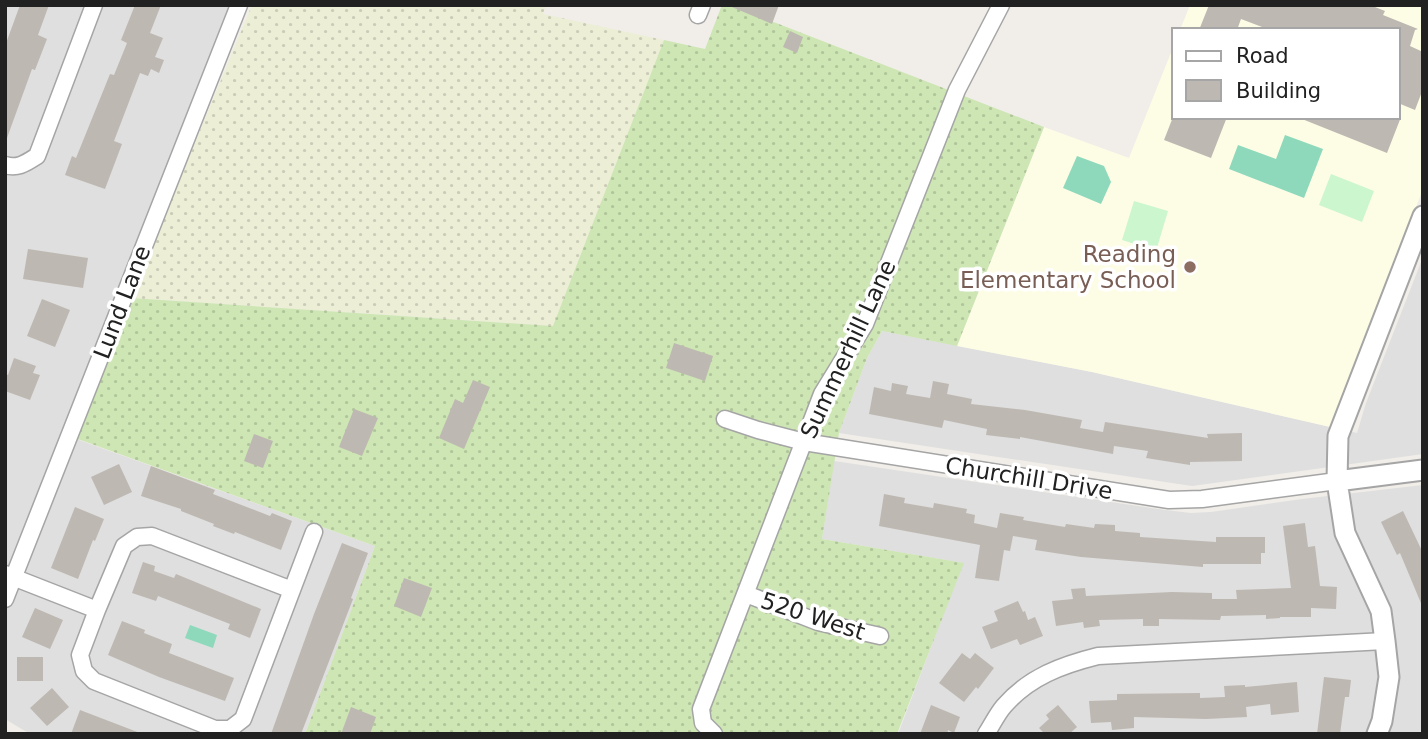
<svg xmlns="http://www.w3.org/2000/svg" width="1428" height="739" font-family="'DejaVu Sans',sans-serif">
<defs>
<pattern id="farmland-dots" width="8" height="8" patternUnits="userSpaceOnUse" patternTransform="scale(1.75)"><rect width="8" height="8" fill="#eceed6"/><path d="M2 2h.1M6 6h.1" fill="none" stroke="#caccb7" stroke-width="1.8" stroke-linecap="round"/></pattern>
<pattern id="grass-dots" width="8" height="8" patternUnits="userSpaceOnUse" patternTransform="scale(1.75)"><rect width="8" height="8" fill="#cde6b4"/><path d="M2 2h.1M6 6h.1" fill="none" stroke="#b0c59a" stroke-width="1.8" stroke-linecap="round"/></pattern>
</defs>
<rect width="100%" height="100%" fill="#f1eee9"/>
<path fill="#dfdfdf" d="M5 5H244L79 440 375 546 305 734H30L5 719Z
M1423 257V454L1192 486 839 433 867 358 882 331 1092 372 1357 433 1366 403Z
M834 461 1165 510 1191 513 1211 512 1302 499 1423 485V734H898L963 563 822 539Z"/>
<path fill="#fdfde6" d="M1190 5H1423V189L1330 427 1092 372 957 346 1044 127 1129 158 1174 45V117H1398V30H1180Z"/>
<path fill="url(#farmland-dots)" d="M252 5H546L543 14 664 40 553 326 131 298Z"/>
<path fill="url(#grass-dots)" d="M722 5H730L1044 127 957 346 882 331 867 358 839 433 822 539 964 563 897 734H305L375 546 75 438 131 298 553 326 664 40 705 49Z"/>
<path fill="#cbf6ce" d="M1331 174 1374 191 1362 222 1319 205Z
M1134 201 1168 211 1156 251 1122 240Z"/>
<path fill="#8ed9bc" d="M1285 135 1323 149 1304 198 1229 169 1238 145 1276 159Z
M1077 156 1104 166 1111 182 1101 204 1063 188Z
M190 625 217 635 213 648 185 638Z"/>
<path fill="#beb8b2" d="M20 5H49L38 35 47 39 35 70 32 69 7 138H5V46Z
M135 5H161L150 33 163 38 155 57 164 60 159 73 151 69 148 76 140 73 114 141 122 144 105 189 65 175 72 156 76 158 110 74 114 75 127 43 121 40Z
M727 5H779L772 24Z
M1209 5H1370L1385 11 1383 15 1418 29 1415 30 1410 46 1423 52V89L1415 110 1398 103V30H1270L1241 19 1237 30H1199Z
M790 31 803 37 797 53 783 47Z
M1173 117H1227L1211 158 1164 140Z
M1297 117H1401L1387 153Z
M28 249 88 258 83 288 23 279Z
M42 299 70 310 55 347 27 336Z
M674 343 713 356 705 381 666 368Z
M14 358 36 366 33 373 40 375 30 400 5 391V374L8 375Z
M473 380 490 387 464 449 439 438 455 399 463 403Z
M933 381 949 384 947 394 972 399 971 404 1025 410 1082 420 1080 428 1103 432 1105 422 1208 438 1207 434 1242 433V461L1190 462V465L1146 458 1148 451 1114 446 1113 454 1020 437V439L986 435 987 429 944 420 942 428 869 414 874 387 891 391 892 383 908 386 906 394 930 398Z
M354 409 378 418 362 456 339 447Z
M254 434 273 441 263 468 244 461Z
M119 464 132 492 104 505 91 477Z
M151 466 215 490 213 494 270 516 272 513 292 521 281 550 235 532 234 534 213 526 214 524 181 511V509L141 496Z
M884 494 905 498 904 503 933 508 934 503 967 509 966 513 975 515 974 523 997 528 1000 513 1024 517 1023 520 1065 527 1066 524 1094 528 1095 524 1115 525V531L1140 533V537L1216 542V537H1265V553H1261V564H1203V567L1081 557 1035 550 1037 540 1013 536 1010 551 1004 550 999 581 975 578 980 545 879 526Z
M75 507 104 519 95 541 93 540 78 579 51 568Z
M1403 511 1423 553V608L1400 553 1397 555 1381 522Z
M1305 523 1308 547 1315 546 1320 586 1337 587 1336 609 1311 608V617H1280V618L1266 619V615L1221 616 1220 620 1159 619V626H1143V619L1099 620 1100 626 1084 628 1083 622 1056 626 1052 601 1073 599 1071 589 1085 588 1086 596 1172 592 1212 593V599H1237L1236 590 1291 588 1283 526Z
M342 543 368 553 351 598 353 599 301 734H271L314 614Z
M143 562 155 566 154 571 174 578 176 574 261 609 250 638 228 629 230 624 158 596 156 601 132 593Z
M404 578 432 588 421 617 394 606Z
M1018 601 1023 612 1025 611 1028 620 1035 617 1043 636 1020 645 1017 639 991 649 982 627 998 621 994 611Z
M35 608 63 620 50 649 22 637Z
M122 621 145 630 144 633 172 644 169 653 234 678 225 701 159 677 108 655Z
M962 653 970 659 975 653 994 668 978 689 976 687 964 702 939 683Z
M17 657H43V681H17Z
M1324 677 1351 680 1349 697H1345L1340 734H1317Z
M1297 682 1299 712 1271 715 1270 704 1246 707 1247 717 1206 719 1134 717V728L1112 730 1111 722 1091 723 1089 701 1117 700V694L1200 693V698L1225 697 1224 686 1245 685V687Z
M52 688 69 707 47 726 30 708Z
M931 705 960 717 954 733 948 730 947 734H920Z
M1058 705 1077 727 1069 734H1045L1039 728 1049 719 1046 715Z
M351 707 376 717 370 734H341Z
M80 710 140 733V734H71Z"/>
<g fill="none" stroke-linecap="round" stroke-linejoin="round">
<defs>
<path id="minor" d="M698 15 702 5
M5 165C18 169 26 163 37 156L94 5
M725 419 758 430 804 442 1169 500 1202 499 1337 481
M5 574 97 610
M292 590 152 536 137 537 124 546 97 610 80 655 84 671 94 681 215 729H230L243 719 314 532
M746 594 818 622 880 636
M5 599 239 5
M714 734 703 723 701 709 822 394 865 324 957 90 1001 5
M986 734C992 725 997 714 1004 706 1029 677 1062 665 1098 656L1385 641"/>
<path id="tertiary" d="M1337 481 1423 470
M1377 734 1382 721 1389 677 1385 641 1381 611 1345 533 1337 481 1338 436 1423 216"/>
</defs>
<use href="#minor" stroke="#a5a5a5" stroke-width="19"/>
<use href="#tertiary" stroke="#a5a5a5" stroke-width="23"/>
<use href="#minor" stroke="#fff" stroke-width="16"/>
<use href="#tertiary" stroke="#fff" stroke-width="19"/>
</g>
<circle fill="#8d6e63" stroke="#fff" stroke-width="2.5" cx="1190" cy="267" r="7"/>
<g text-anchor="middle" stroke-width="7" stroke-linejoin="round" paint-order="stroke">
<g font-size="23" fill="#785e54" stroke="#fff" text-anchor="end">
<text x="1176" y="262">Reading<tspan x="1176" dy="26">Elementary School</tspan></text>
</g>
<g font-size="23" fill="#212121" stroke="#fff">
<text transform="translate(122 302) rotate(-69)" y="8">Lund Lane</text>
<text transform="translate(848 349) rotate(-65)" y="8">Summerhill Lane</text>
<text transform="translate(1029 478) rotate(9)" y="8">Churchill Drive</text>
<text transform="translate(813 616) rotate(18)" y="8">520 West</text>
</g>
</g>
<rect width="1428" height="739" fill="none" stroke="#212121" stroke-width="14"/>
<rect x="1172" y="28" width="228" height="91" fill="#ffffff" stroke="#a6a6a6" stroke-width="2"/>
<rect x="1186" y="51" width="35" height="10" fill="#ffffff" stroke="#a6a6a6" stroke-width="2"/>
<text x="1236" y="63" font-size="21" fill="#212121">Road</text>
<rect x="1186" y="80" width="35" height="21" fill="#beb8b2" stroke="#a6a6a6" stroke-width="2"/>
<text x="1236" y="98" font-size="21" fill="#212121">Building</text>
</svg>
